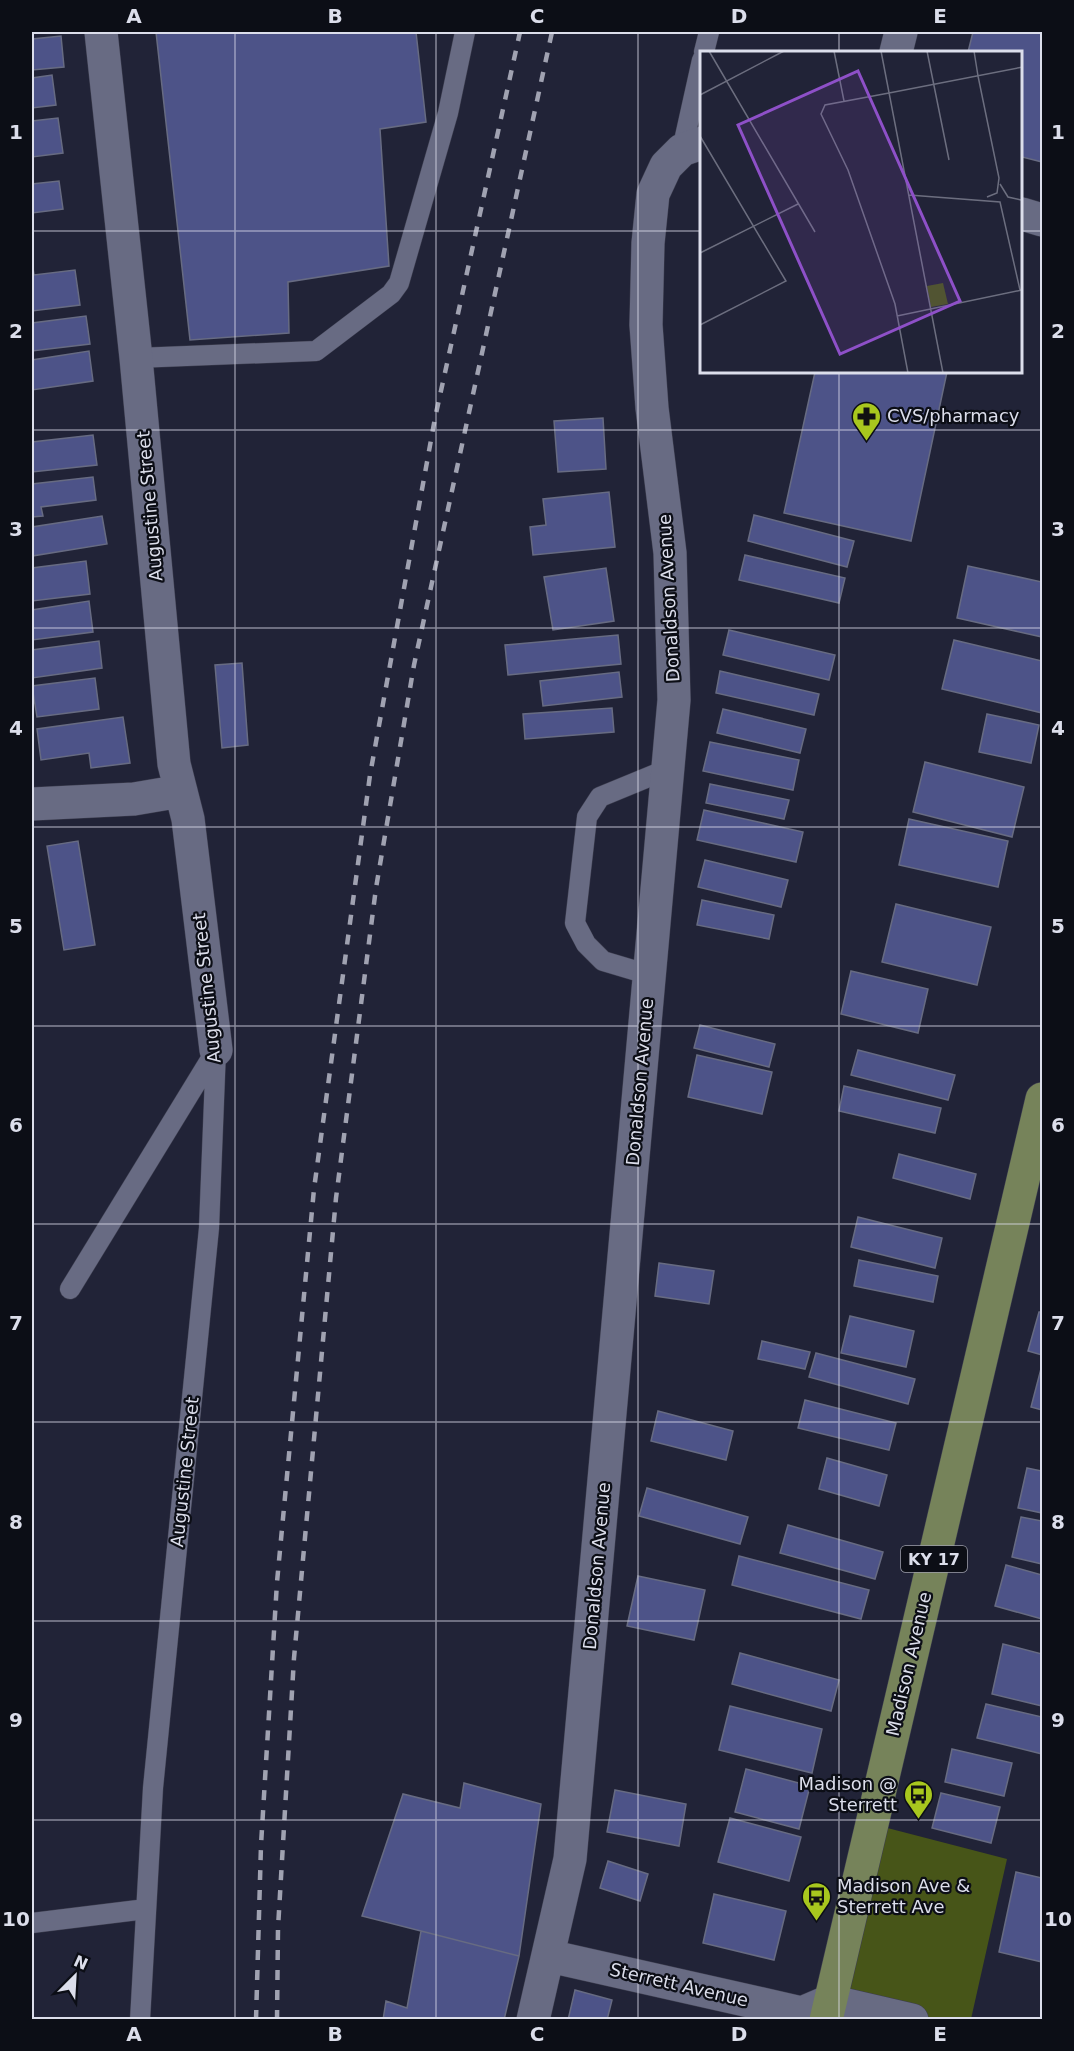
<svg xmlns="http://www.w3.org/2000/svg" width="1074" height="2051" font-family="'DejaVu Sans',sans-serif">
<rect width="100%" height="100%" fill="#212337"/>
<path fill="#475518" d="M872 1824 1007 1859 971 2019H912L830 2001Z"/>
<path fill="#4d5388" stroke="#676b82" stroke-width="1.5" d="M156 32H416L426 122 380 129 389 266 288 282 289 333 190 340Z
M973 32H1042V162L1022 157V52H968Z
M61 36 64 67 32 70V39Z
M52 75 56 105 32 108V78Z
M58 118 63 153 32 157V121Z
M59 181 63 209 32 213V184Z
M32 261 34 275 75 270 80 305 32 311Z
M86 316 90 344 32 351V323Z
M89 351 93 381 32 390V360Z
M815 372H947L911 541 784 513Z
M603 418 606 469 558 472 554 421Z
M93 435 97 465 32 472V442Z
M93 477 96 500 41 507 43 516 32 517V484Z
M609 492 615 547 533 555 530 527 546 525 543 499Z
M754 515 854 541 847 567 748 541Z
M102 516 107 544 32 556V527Z
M745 555 845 578 839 603 739 580Z
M86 561 90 594 32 601V568Z
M968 566 1042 582V637L957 618Z
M606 568 614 621 553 630 544 577Z
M89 601 93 632 32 640V610Z
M729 630 835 655 829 680 723 655Z
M618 635 621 664 508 675 505 645Z
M954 640 1042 661V713L942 689Z
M99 641 102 668 32 678V650Z
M242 663 248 745 222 748 215 665Z
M720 671 819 694 814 715 716 693Z
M619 672 622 697 543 706 540 681Z
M95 678 99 709 37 717 32 686Z
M612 708 614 732 525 739 523 714Z
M723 709 806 729 800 753 717 733Z
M987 714 1039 725 1031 763 979 752Z
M123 717 130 763 91 768 89 753 41 760 37 729Z
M710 742 799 760 793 790 703 771Z
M925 762 1024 787 1012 837 913 812Z
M710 784 789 800 784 819 706 803Z
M704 810 803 832 796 862 697 840Z
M909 819 1008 841 998 887 899 865Z
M78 841 95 945 64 950 47 846Z
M705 860 788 880 781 907 698 887Z
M702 900 774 915 769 939 697 925Z
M896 904 991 927 977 985 882 962Z
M851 971 928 989 918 1033 841 1014Z
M700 1025 775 1044 769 1067 694 1048Z
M858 1050 955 1075 948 1100 851 1075Z
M697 1055 772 1072 762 1114 688 1097Z
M844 1086 941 1108 935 1133 839 1111Z
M899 1154 976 1174 970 1199 893 1178Z
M858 1217 942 1238 935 1268 851 1247Z
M859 1260 938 1276 933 1302 854 1286Z
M659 1263 714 1271 709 1304 655 1296Z
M1039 1312H1042V1355L1028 1351Z
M850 1316 914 1331 906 1367 841 1353Z
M762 1341 810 1352 805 1369 758 1359Z
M816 1353 915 1379 908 1404 809 1377Z
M1042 1365V1410L1031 1407Z
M805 1400 896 1423 889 1450 798 1428Z
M658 1411 733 1431 726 1460 651 1441Z
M827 1458 887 1475 879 1506 819 1489Z
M1027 1468 1042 1471V1513L1018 1508Z
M647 1488 748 1517 740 1544 639 1516Z
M1021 1517 1042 1521V1564L1012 1557Z
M788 1525 883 1552 875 1579 780 1553Z
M739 1556 869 1590 861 1619 732 1585Z
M1006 1565 1042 1575V1619L995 1606Z
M638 1576 705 1590 694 1640 627 1626Z
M1003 1644 1042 1654V1706L992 1694Z
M740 1653 839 1680 831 1711 732 1684Z
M986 1704 1042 1717V1754L977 1738Z
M730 1706 822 1729 812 1773 719 1750Z
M952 1749 1012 1763 1004 1796 945 1782Z
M746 1769 810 1786 799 1829 735 1812Z
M464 1783 541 1804 519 1956 362 1916 403 1794 460 1808Z
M615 1790 686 1804 679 1846 607 1832Z
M941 1793 1000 1807 991 1843 932 1828Z
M730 1818 801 1837 789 1881 718 1862Z
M608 1861 648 1874 640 1901 600 1888Z
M1016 1872 1042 1878V1962L999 1952Z
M714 1894 786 1911 774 1960 703 1943Z
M421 1931 519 1956 504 2020H383L386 2001 407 2008Z
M575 1990 612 2000 607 2020H568Z"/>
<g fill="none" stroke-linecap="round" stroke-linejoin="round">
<defs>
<path id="lane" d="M704 52 709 32
M682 150 702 60
M136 358 316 351 391 294 399 283 448 113 465 32
M650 975 603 961 586 944 575 923 587 817 600 797 668 769
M70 1289 215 1052
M32 1923 146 1909
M140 2020 153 1788 209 1228 216 1050"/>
<path id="street" d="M101 32 136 358 174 764 188 819 216 1050
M896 52 901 32
M1022 214 1042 220
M32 804 134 799 181 791
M549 1956 802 2013 830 2001 912 2020
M533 2020 570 1859 674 700 670 553 652 408 646 325 648 243 653 194 666 166 682 150 702 143"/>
<path id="primary" d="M826 2020 1042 1099"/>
</defs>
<use href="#lane" stroke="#3d3e4f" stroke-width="21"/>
<use href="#street" stroke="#3d3e4f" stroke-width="34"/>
<use href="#primary" stroke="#3d3e4f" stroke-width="34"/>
<use href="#lane" stroke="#686b83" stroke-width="20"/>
<use href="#street" stroke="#686b83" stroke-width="33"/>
<use href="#primary" stroke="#76835a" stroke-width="33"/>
<path stroke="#a0a2b1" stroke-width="4.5" stroke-dasharray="10 10" stroke-linecap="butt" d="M256 2020 261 1845 277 1582 314 1189 370 775 435 418 520 32
M277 2020 278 1928 294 1658 336 1198 376 888 414 665 552 32"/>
</g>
<path fill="none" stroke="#dcdeeb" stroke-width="1.5" stroke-opacity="0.55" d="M235 32V2020M436 32V2020M638 32V2020M839 32V52M32 231H702M1022 231H1042M839 372V2020M32 430H1042M32 628H1042M32 827H1042M32 1026H1042M32 1224H1042M32 1422H1042M32 1621H1042M32 1820H1042"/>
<defs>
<symbol id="pharmacy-pin" viewBox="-11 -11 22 30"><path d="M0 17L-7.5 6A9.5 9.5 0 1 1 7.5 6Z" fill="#a8c71e" stroke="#0c0e16"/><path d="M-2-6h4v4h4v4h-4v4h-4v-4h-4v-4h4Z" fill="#111"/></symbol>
<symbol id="bus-pin" viewBox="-11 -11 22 30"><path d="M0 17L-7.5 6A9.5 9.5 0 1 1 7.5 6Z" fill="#a8c71e" stroke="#0c0e16"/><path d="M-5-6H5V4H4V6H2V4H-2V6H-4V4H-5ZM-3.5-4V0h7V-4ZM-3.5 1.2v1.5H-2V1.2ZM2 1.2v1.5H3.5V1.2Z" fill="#111"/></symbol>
</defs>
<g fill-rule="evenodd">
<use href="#pharmacy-pin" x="850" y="400" width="33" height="45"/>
<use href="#bus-pin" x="902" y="1778" width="33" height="45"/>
<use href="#bus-pin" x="800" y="1880" width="33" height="45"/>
</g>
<g text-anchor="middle" stroke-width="4.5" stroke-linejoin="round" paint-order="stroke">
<rect fill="#0c0e16" stroke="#9ea0ab" stroke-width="1.5" x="901" y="1546" width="66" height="26" rx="4.5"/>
<g font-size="16" font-weight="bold" fill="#dcdeeb">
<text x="934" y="1565">KY 17</text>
</g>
<g font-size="18" fill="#dcdeeb" stroke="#0c0e16" text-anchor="start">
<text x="887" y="422">CVS/pharmacy</text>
<text x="897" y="1790" text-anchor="end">Madison @<tspan x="897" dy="21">Sterrett</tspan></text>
<text x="837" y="1892">Madison Ave &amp;<tspan x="837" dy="21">Sterrett Ave</tspan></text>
</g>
<g font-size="18" fill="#dcdeeb" stroke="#0c0e16">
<text transform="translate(150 506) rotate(-95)" y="6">Augustine Street</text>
<text transform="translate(669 598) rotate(-93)" y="6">Donaldson Avenue</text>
<text transform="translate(207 988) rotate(-96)" y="6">Augustine Street</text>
<text transform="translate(640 1082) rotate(-85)" y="6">Donaldson Avenue</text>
<text transform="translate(185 1472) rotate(-84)" y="6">Augustine Street</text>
<text transform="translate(597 1566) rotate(-85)" y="6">Donaldson Avenue</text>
<text transform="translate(909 1664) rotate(-77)" y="6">Madison Avenue</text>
<text transform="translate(679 1985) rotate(13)" y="6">Sterrett Avenue</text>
</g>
</g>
<g transform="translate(700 51)">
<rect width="322" height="322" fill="#212337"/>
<path d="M243 232 248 253 231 256 227 235Z" fill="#475518"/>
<path fill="none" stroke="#6c6e7f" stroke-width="1.5" d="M9 0 115 181M134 0 144 50M181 0 243 322M227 0 249 109M274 0 278 25M278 25 299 127 297 142 287 146M189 42 125 54 121 63 148 119 195 253 208 322M189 42 323 16M0 44 84 0M0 85 86 230 0 274M300 133 308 146 321 149M209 144 300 151 320 239M0 202 98 153M197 265 322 239"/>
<path fill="#8e50c8" fill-opacity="0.15" stroke="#8e50c8" stroke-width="3" d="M158 20 260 250 140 303 38 74Z"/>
<rect width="322" height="322" fill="none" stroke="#dcdeeb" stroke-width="3"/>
</g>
<rect width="1074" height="2051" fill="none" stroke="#0c0e16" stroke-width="66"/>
<g transform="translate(75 1976) rotate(24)" stroke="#0c0e16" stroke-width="4.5" paint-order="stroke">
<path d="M0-4.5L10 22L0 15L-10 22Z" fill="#dcdeeb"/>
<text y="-9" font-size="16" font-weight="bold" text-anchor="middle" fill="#dcdeeb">N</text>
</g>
<rect x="33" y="33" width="1008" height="1985" fill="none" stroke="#dcdeeb" stroke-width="2"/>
<g font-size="20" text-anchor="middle" font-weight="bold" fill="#dcdeeb">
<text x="134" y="23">A</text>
<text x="335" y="23">B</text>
<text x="537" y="23">C</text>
<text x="739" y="23">D</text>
<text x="940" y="23">E</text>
<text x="16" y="139">1</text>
<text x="1058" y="139">1</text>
<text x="16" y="338">2</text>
<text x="1058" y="338">2</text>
<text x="16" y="536">3</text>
<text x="1058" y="536">3</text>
<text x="16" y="735">4</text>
<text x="1058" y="735">4</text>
<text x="16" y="933">5</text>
<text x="1058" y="933">5</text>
<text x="16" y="1132">6</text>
<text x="1058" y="1132">6</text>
<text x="16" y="1330">7</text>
<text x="1058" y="1330">7</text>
<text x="16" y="1529">8</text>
<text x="1058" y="1529">8</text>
<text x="16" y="1727">9</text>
<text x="1058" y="1727">9</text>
<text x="16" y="1926">10</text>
<text x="1058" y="1926">10</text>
<text x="134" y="2041">A</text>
<text x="335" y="2041">B</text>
<text x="537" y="2041">C</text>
<text x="739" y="2041">D</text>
<text x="940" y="2041">E</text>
</g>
</svg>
